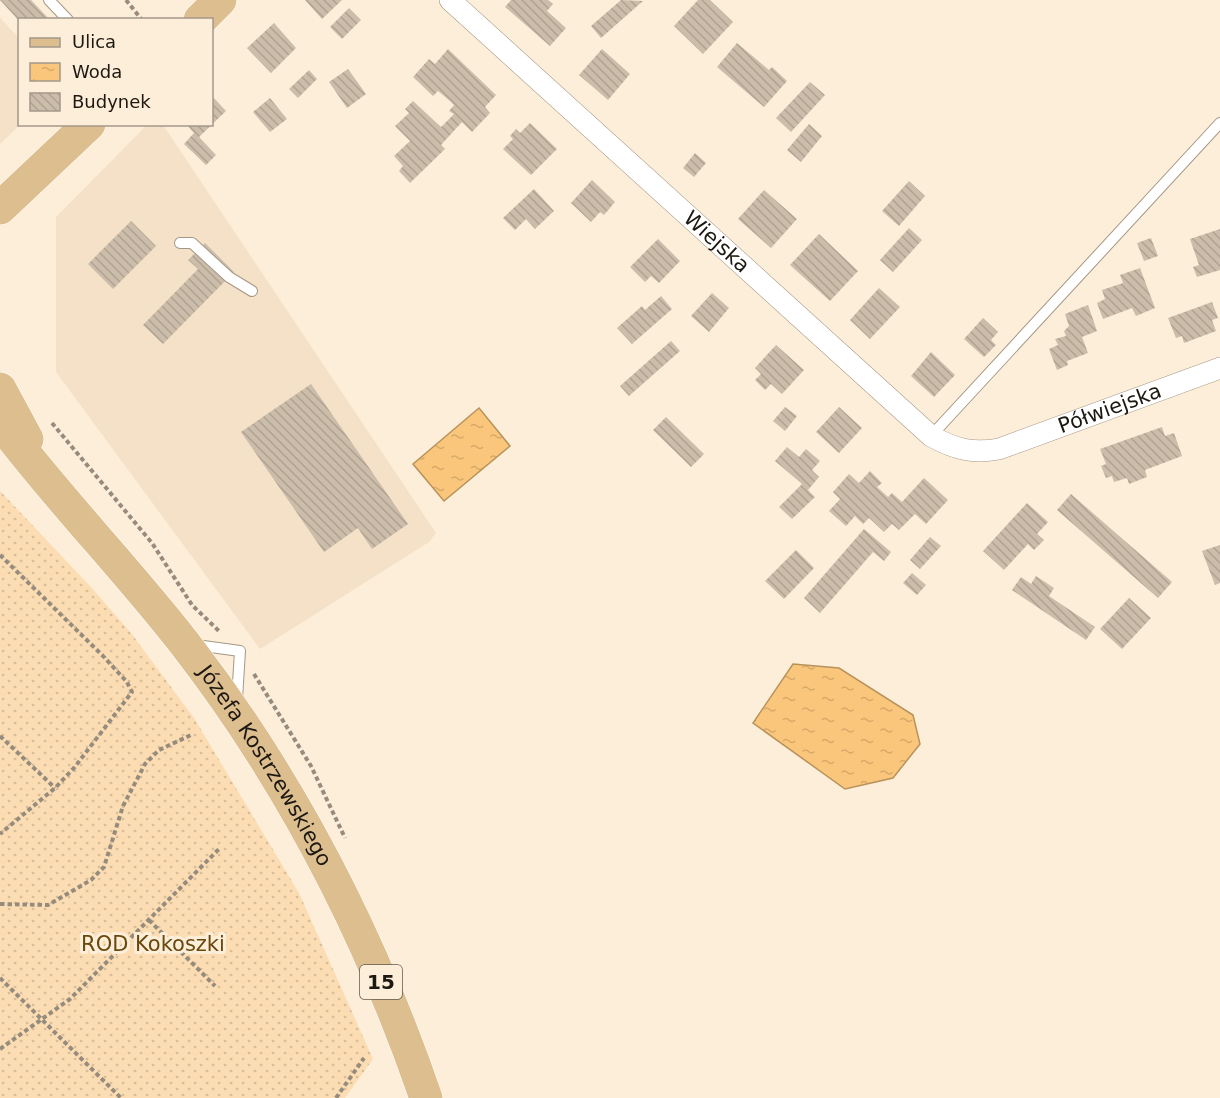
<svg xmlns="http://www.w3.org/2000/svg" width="1220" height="1098" font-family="'DejaVu Sans',sans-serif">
<defs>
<pattern id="grass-dots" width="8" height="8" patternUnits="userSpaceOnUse" patternTransform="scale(1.5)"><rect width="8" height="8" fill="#fcddb3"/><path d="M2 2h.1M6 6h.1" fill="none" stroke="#d8bd99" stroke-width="1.8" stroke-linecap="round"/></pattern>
<pattern id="water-ripples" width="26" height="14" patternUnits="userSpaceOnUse" patternTransform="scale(1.5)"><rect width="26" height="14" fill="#fac67b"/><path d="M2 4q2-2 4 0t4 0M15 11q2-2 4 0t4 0" fill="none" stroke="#d6a969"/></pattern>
<pattern id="building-back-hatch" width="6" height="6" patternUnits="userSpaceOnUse" patternTransform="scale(1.5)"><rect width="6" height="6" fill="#cbbdaa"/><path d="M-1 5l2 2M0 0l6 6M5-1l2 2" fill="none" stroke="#aea291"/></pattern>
</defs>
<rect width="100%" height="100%" fill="#fdeeda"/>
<path fill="#f4e1c7" d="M0 18 19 38 20 125 0 144Z
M147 125H163L436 533 429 542 260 649 56 372V217Z"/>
<path fill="url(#grass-dots)" d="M0 491 91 587 131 633 194 718 299 893 373 1059 345 1098H0Z"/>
<path fill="url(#water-ripples)" stroke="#b8925b" stroke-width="1.5" d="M479 408 510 446 444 501 413 464Z
M793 664 839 668 913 715 920 744 893 778 845 789 753 723Z"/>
<path fill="url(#building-back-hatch)" d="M0 0H31L50 20H20V22Z
M305 0H342L322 19Z
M511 0H548L553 4 547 11 566 28 550 46 505 7Z
M621 0 643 1 601 38 591 26Z
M698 0H710L733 22 703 54 674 26Z
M349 8 361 20 342 39 330 27Z
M274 23 296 48 271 73 247 48Z
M737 43 769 70 772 67 787 81 764 107 717 67Z
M448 49 496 95 485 107 490 113 472 132 462 122 441 145 445 149 410 183 399 171 403 166 394 156 410 141 395 126 409 113 405 109 413 101 441 127 454 114 449 111 454 105 450 101 438 91 433 96 413 77 429 59 435 64Z
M602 49 630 74 608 100 579 75Z
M348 69 366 94 347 108 329 82Z
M309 70 317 79 298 98 289 89Z
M810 82 825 95 791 132 776 118Z
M212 96 226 111 199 137 216 155 206 165 184 144 194 133 186 124H212Z
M270 98 287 119 270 132 253 112Z
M530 123 557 149 531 175 503 149 513 139 510 136 516 129 520 133Z
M809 124 822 136 801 162 787 150Z
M695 153 706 163 694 177 683 168Z
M592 180 615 202 604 215 600 212 591 222 571 203Z
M909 181 925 196 899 226 882 211Z
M534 189 554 211 535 229 526 219 515 230 503 218Z
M764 190 797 219 771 248 738 219Z
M131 221 156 246 113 289 88 264Z
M909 228 922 240 893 272 880 260Z
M1220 229V270L1197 277 1193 267 1199 265 1190 239Z
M819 234 858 271 830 301 790 265Z
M1151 238 1158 256 1144 261 1137 243Z
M658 239 680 261 659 283 651 276 645 282 630 267Z
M205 243 234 272 163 344 143 325 198 269 188 260Z
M1140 268 1155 308 1136 316 1132 308 1103 319 1097 303 1105 299 1102 290 1123 283 1120 275Z
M879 288 900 307 870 339 850 320Z
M712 293 729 308 709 332 691 316Z
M661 296 672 309 632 344 617 328 642 306 645 310Z
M1212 302 1218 318 1212 320 1216 331 1184 343 1182 336 1176 338 1168 318Z
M1088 305 1097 331 1082 337 1088 353 1067 361 1068 365 1057 370 1049 349 1058 345 1055 339 1066 336 1064 331 1069 326 1065 314Z
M983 318 998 332 991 340 996 345 984 357 964 339Z
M671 341 680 351 629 396 620 386Z
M776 345 804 370 782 394 771 384 765 390 755 380 761 374 755 368Z
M931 352 955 375 934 397 911 376Z
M311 384 408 524 372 549 358 528 324 552 241 432Z
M785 407 797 416 785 431 773 421Z
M839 407 862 428 839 453 816 432Z
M666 417 704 454 691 467 653 430Z
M1162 427 1165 436 1174 433 1182 456 1145 470 1147 477 1129 484 1127 478 1114 482 1112 476 1106 478 1101 466 1106 464 1100 449Z
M787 447 799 457 806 449 820 461 812 470 819 477 808 490 815 497 792 519 779 507 802 484 775 461Z
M870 471 882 483 877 487 888 497 892 493 902 502 924 478 948 500 926 524 915 514 899 530 892 524 884 532 869 518 863 524 855 516 846 526 829 511 840 499 833 492 849 474 859 483Z
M1071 494 1172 582 1158 598 1057 510Z
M1027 503 1048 522 1037 534 1044 540 1034 550 1028 544 1004 570 983 551Z
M864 529 891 552 884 561 873 552 820 613 804 598Z
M930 537 941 546 920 569 910 560Z
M1220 545V583L1215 585 1202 551Z
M796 550 814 568 784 599 765 581Z
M912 573 926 585 917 595 903 583Z
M1036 576 1054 588 1049 596 1095 627 1086 640 1012 590 1021 577 1031 584Z
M1129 598 1151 618 1122 649 1100 629Z"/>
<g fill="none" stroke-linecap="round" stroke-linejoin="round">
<defs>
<path id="service" d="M49 0 68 20
M180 243H192L229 277 252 291
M931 436 1220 123
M196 645 240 651 237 699"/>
<g id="minor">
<path id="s1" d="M450 0 931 436C954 449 973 454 999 449L1220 368"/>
</g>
<g id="primary">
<path d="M200 20 220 0"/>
<path d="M0 208 89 124"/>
<path d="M0 389 27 439"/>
<path id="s2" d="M0 422C58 499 126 568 185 644 291 781 370 935 426 1098"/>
</g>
</defs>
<use href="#service" stroke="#a59785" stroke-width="12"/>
<use href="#minor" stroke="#a59785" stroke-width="22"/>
<use href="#primary" stroke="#fff" stroke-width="34"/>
<path stroke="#968c7e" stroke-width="4" stroke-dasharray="4.5 3" stroke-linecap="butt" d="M126 0 142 20
M52 423 152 543 192 605 220 632
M0 555 103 656 127 682 132 692 74 768 55 788 0 834
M254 674 311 766 345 838
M0 736 55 788
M0 904 48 905 91 880 104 867 123 806 145 764 159 750 191 735
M149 920 215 986
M0 978 121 1098
M0 1049 70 999 219 849
M336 1098 364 1058"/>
<use href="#service" stroke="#fff" stroke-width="10"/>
<use href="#minor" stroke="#fff" stroke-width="21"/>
<use href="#primary" stroke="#dcbe8f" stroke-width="33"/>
</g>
<g text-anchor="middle" stroke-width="6" stroke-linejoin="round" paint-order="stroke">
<rect fill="#fdeeda" stroke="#60584d" stroke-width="1.5" x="360" y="965" width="42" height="34" rx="4.5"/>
<g font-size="20" font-weight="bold" fill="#1d1811">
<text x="381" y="989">15</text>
</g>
<g font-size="21" fill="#1d1811" stroke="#fdeeda">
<text dy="7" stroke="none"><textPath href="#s1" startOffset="360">Wiejska</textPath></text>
<text dy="7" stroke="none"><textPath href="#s1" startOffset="838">Półwiejska</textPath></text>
<text dy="7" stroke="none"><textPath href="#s2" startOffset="435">Józefa Kostrzewskiego</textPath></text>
</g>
<g font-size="21" fill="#6a480c" stroke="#fdeeda">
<text x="153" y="951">ROD Kokoszki</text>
</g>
</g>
<rect x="18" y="18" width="195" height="108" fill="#fdeeda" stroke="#a3988a" stroke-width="1.5"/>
<rect x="30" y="38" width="30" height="9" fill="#dcbe8f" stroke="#a3988a" stroke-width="1.5"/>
<text x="72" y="48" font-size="18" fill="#1d1811">Ulica</text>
<rect x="30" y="63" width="30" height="18" fill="url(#water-ripples)" stroke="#a3988a" stroke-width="1.5"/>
<text x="72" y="78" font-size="18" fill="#1d1811">Woda</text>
<rect x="30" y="93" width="30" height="18" fill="url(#building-back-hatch)" stroke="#a3988a" stroke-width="1.5"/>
<text x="72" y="108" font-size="18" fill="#1d1811">Budynek</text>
</svg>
